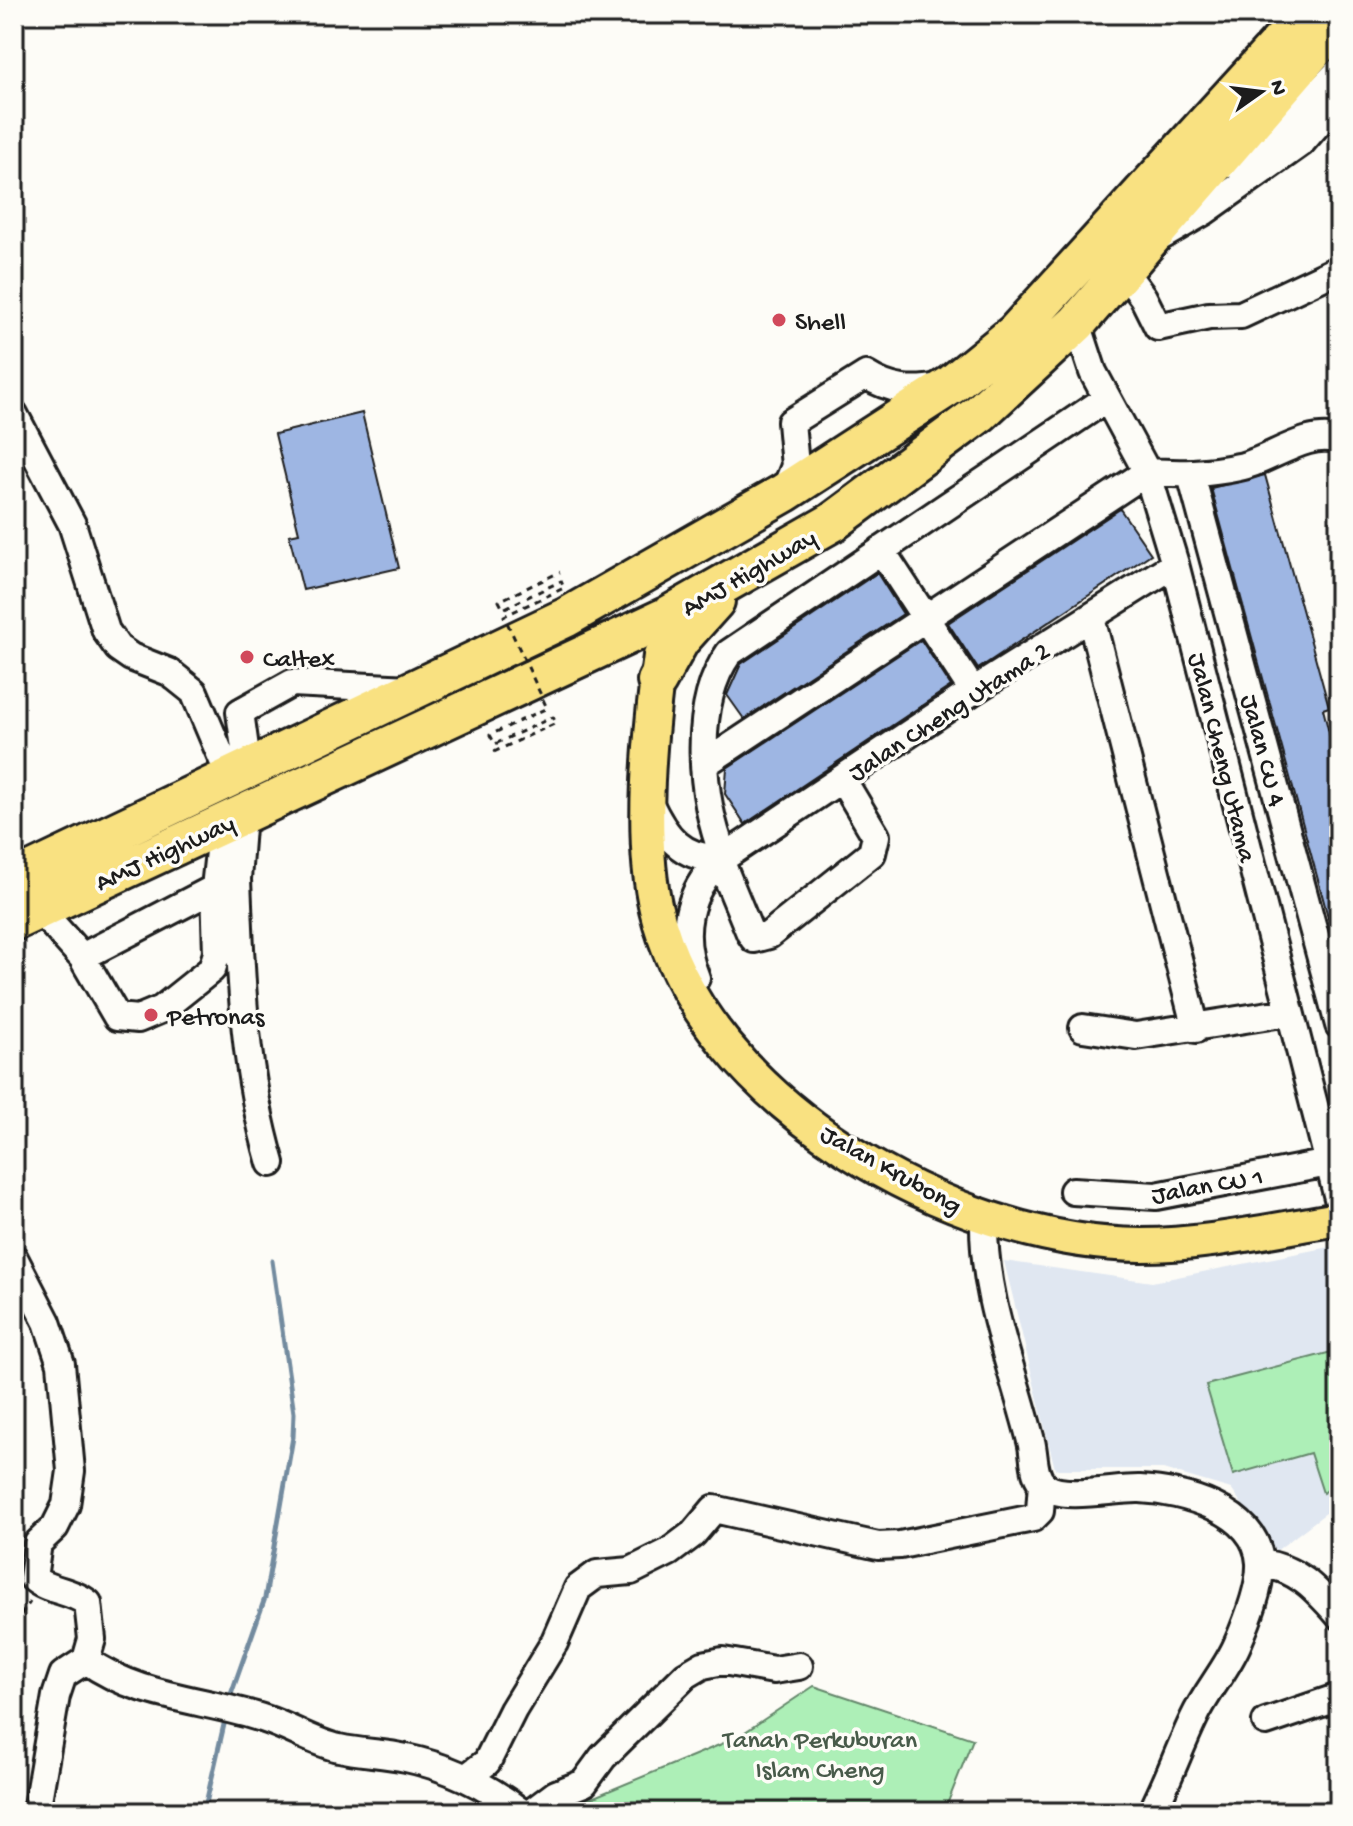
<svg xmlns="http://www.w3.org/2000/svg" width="1353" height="1826" font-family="'Gochi Hand',sans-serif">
<rect width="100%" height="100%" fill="#fdfcf7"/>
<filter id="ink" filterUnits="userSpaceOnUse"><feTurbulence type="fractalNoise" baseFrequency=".0125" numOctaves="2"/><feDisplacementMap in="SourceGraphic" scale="16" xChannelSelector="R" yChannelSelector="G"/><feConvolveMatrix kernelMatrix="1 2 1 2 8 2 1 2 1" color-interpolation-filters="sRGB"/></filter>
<g filter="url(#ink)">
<path fill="#e0e7f1" d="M1334 1246 1339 1257V1503L1276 1551 1231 1489 1163 1469H1055L1004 1261 1152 1282Z"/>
<path fill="#adefb7" stroke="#64866a" stroke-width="2" d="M1339 1350V1483L1323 1493 1310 1453 1233 1475 1206 1385Z
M814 1686 973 1739 944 1812H558L736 1738Z"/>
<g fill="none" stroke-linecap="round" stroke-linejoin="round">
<path stroke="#738b9f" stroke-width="5" d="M229 1700 265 1598 293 1437 294 1413 272 1261
M204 1812 225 1720"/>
</g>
<path fill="#9eb6e3" stroke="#1c1c1c" stroke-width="2" d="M362 413 399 568 303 590 289 535 299 533 275 434Z
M1265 475 1329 707 1323 709 1339 772V957L1211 488Z
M1120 509 1151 554 978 669 948 623Z
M877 573 903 614 744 719 727 695 741 664Z
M921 640 951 686 745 824 725 794 727 768Z"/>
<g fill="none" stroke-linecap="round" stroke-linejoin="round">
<defs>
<path id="minor" d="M1229 164 1293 118 1339 71
M1162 236 1205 211 1301 143 1339 99
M1123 270 1143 297 1158 327 1209 316 1241 315 1339 269
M1077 323 1093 372 1147 472 1175 564 1339 1202
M14 414 72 524 106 631 118 648 131 657 169 672 194 692 230 777
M1191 475 1339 1025
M784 493 795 466 791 422 866 375C891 391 912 392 940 387
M881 550 973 691
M1091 618 1196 1029
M706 763 1147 472C1179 474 1207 474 1239 467 1270 461 1307 429 1339 440
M248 770 240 712 292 683 410 689
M649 802C664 835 683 862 724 857
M724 857C701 799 691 706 729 653L1106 399
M720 860 750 933 754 939 769 935 872 853 876 836 842 779
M237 879 242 814
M39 909 82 957 215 888 222 824
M82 957 117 1017 138 1019 162 1009 212 969 217 953 215 888 237 879C241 978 243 1067 271 1163
M696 978C678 935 687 892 720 860L973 691 1175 564
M1083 1028 1136 1036 1289 1012
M1073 1191 1156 1196 1339 1161
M984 1216C982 1295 1012 1366 1031 1441 1035 1455 1032 1476 1045 1486 1063 1501 1116 1488 1140 1489 1182 1491 1257 1510 1260 1563 1261 1588 1247 1622 1237 1645 1226 1670 1206 1692 1194 1718 1179 1749 1168 1781 1152 1812
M14 1258 47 1322 61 1364 71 1471 66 1505 55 1527 38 1543 33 1578C45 1590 71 1590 88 1603L92 1639 86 1660
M1260 1563C1297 1568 1315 1588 1339 1615
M1266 1722 1339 1697
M467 1777 487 1762 513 1710 554 1643 578 1588 597 1574 631 1571 669 1552 693 1534 714 1509 878 1546 900 1545 1033 1518 1040 1511 1042 1483
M36 1812 56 1696 63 1675 86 1660C138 1698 206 1699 265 1719 290 1727 314 1743 339 1748 361 1753 384 1753 406 1758 449 1767 486 1785 521 1812
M532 1812 556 1794 584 1783 603 1757 686 1675 703 1665 723 1661 774 1670 799 1666"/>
<path id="major" d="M660 656C650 729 639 837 656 909 702 1103 952 1243 1141 1245 1207 1245 1274 1229 1339 1219"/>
<path id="highway" d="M657 681 680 640 715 601
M14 880 567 617 784 493 951 385 1015 333 1306 14
M14 921 666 617 833 522 980 413 1077 323 1339 21"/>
</defs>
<use href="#minor" stroke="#1c1c1c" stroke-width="32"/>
<use href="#major" stroke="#1c1c1c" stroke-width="38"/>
<use href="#highway" stroke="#1c1c1c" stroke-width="44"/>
<path stroke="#1c1c1c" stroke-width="3" stroke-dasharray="6 6" stroke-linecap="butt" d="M14 1625 30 1602"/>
<use href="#minor" stroke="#fdfcf7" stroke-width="26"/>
<use href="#major" stroke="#f9e181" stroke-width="32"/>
<use href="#highway" stroke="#f9e181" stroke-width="38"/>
<path stroke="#1c1c1c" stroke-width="3" stroke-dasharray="6 6" stroke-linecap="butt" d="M494 752 556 723 553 717 495 744 490 735 547 708 504 616 564 588 561 581 503 609 499 601 560 572"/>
</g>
</g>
<g fill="#d1495b" stroke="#fdfcf7" stroke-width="3">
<circle cx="779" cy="320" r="8"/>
<circle cx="247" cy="657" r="8"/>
<circle cx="151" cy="1015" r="8"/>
</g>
<g text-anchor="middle" stroke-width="7" stroke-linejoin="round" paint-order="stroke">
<g font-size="26" fill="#1c1c1c" stroke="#fdfcf7" text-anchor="start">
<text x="795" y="329">Shell</text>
<text x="263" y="666">Caltex</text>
<text x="167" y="1024">Petronas</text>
</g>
<g font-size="26" fill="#1c1c1c" stroke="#fdfcf7">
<text transform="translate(748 571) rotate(-30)" y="9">AMJ Highway</text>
<text transform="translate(948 710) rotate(-33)" y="9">Jalan Cheng Utama 2</text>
<text transform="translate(1265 750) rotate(75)" y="9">Jalan CU 4</text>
<text transform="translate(1224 757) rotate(76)" y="9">Jalan Cheng Utama</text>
<text transform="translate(164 851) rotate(-25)" y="9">AMJ Highway</text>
<text transform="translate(892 1168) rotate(29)" y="9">Jalan Krubong</text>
<text transform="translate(1207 1184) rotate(-10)" y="9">Jalan CU 1</text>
</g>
<g font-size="26" fill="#485b4a" stroke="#fdfcf7">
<text x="820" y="1747">Tanah Perkuburan<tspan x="820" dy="30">Islam Cheng</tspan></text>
</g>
</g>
<rect width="1353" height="1826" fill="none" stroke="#fdfcf7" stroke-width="48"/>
<rect x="24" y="24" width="1305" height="1778" fill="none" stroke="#1c1c1c" stroke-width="3" filter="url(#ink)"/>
<g transform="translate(1261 92) rotate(76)" stroke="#fdfcf7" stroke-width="6" paint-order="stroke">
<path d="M0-6L14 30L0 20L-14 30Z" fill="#1c1c1c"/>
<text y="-12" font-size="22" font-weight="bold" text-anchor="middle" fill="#1c1c1c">N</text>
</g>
</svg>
